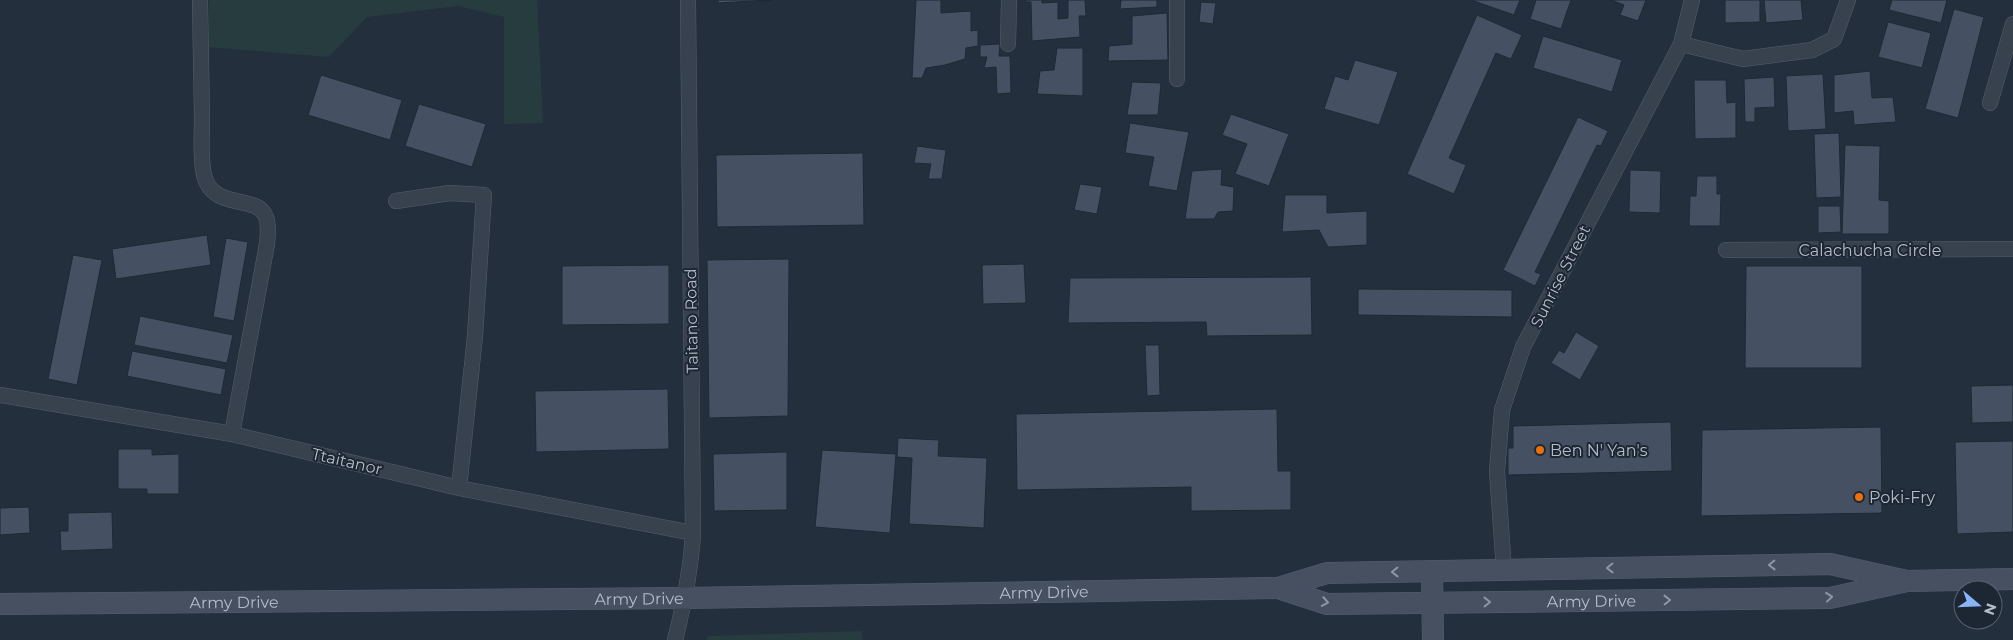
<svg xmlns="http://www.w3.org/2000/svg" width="2013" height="640" font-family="Montserrat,sans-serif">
<rect width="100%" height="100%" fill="#242f3e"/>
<path fill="#263c3f" d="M209 0H537L543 123 504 124V17L458 6 367 17 329 57 209 47Z
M862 631 863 640H707V636Z"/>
<path fill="#455162" stroke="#1f2835" d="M718 0H772L718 3Z
M916 0H941V13L971 11V31L978 30V46L966 48 965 59 945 65 926 68 922 78H912Z
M1026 0H1042V3L1058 2V19L1068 18V0H1085L1086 16H1079L1080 37 1032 41 1031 2H1026Z
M1121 0H1157V7L1120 9Z
M1471 0H1520L1514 15Z
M1536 0H1571L1561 29 1530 19Z
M1611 0H1646L1638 21 1620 15 1624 5Z
M1725 0H1760V22L1725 23Z
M1764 0H1801L1803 20 1766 23Z
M1892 0H1947L1941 23 1889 10Z
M1201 2 1216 3 1213 24 1199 22Z
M1954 9 1984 17 1958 118 1925 109Z
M1167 13 1168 60 1108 61 1109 46 1132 44V16Z
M1477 15 1522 35 1511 59 1496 53 1449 158 1466 165 1454 194 1407 174Z
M1888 22 1931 33 1922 68 1878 57Z
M1543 36 1622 60 1612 92 1533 68Z
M1000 44 999 56H1010L1011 93 997 94 996 67 984 68 987 57H980V45Z
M1057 48H1083V96L1037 94 1040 71 1054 70Z
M1355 60 1398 72 1379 125 1324 109 1335 76 1348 80Z
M1870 71 1872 98 1893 97 1896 122 1854 125 1853 111 1834 113V75Z
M1823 74 1826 129 1788 131 1786 76Z
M321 75 402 100 390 140 308 115Z
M1774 77 1775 107 1755 108V122H1745L1744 79Z
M1694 80H1726L1727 103 1736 102V138L1695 139Z
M1132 82 1161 83 1158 115H1127Z
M419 104 486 124 472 167 405 146Z
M1231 114 1289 134 1269 186 1235 174 1247 144 1222 135Z
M1578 117 1608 131 1601 146 1597 145 1535 272 1541 274 1535 286 1503 270Z
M1130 123 1189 132 1177 191 1148 186 1154 157 1125 153Z
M1839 133 1841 197 1816 198 1814 134Z
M1845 145 1880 146 1879 200 1889 201V234H1842Z
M917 146 946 150 942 179H928L931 164 914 163Z
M863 153 864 225 717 227 716 155Z
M1222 169 1221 185 1234 187 1233 211 1218 212 1214 219H1185L1192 171Z
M1630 170 1661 171 1660 213 1629 212Z
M1697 176H1717V194H1721L1720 226H1689L1690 196H1696Z
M1080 184 1102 187 1097 214 1074 210Z
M1285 195H1327V213L1367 211V245L1328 247 1319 230 1282 232Z
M1818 206H1840L1841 232 1818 233Z
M207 235 211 265 116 279 112 249Z
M226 238 248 242 234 321 213 317Z
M73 255 102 260 77 385 48 379Z
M789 259 788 416 709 418 707 260Z
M1024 264 1026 303 983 304 982 265Z
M669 265V324L562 325V266Z
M1746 266H1862V368H1745Z
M1311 277 1312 335 1207 336 1206 322 1068 323 1070 278Z
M1358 289 1512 290V317L1358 315Z
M140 316 233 335 227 363 134 345Z
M1576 332 1599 346 1580 380 1551 363 1559 350 1564 353Z
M1145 345H1159L1160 395 1147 396Z
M132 351 226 369 221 395 127 376Z
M2013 385V422L1972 423 1971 386Z
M668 389 669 449 536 452 535 391Z
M1277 409 1278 471H1291V510L1191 511V487L1017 490 1016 414Z
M1671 422 1672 471 1508 475V448H1513V426Z
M1881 427 1882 513 1701 516 1702 430Z
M898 438 939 440 938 456 987 458 984 528 909 524 912 458 897 457Z
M2013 441V532L1957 534 1955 442Z
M118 449H152V455L179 454V494H147V489H118Z
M822 450 896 454 890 533 815 527Z
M787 452V510L714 511 713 454Z
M29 507 30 533 0 535V508Z
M112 512 113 549 61 551 60 531H68V513Z"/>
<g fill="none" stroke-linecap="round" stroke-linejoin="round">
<defs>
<path id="street" d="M200 0C201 39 201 79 202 118 202 136 200 157 204 175 213 212 257 193 266 217 269 225 268 235 267 244L232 434
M1177 0V79
M1008 44 1009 0
M1681 44 1743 59 1812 50 1834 39 1848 0
M1990 103 2013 24
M396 201 450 193 484 195 475 336 459 488
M1726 250 2013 249
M0 395 232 434 459 488 693 533
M1504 570 1497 471 1502 410 1523 347 1681 44 1692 0
M675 640C684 604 691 570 693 533L688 0"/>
<g id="secondary">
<path d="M1432 571 1433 640"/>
<path id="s1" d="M1278 588 1327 604 1830 598 1907 581 2013 579"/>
<path id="s2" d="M0 604 686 598 1278 588 1327 573 1830 564 1907 581"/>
</g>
</defs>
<use href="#street" stroke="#565f6c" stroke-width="16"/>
<use href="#secondary" stroke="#565f6c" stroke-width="22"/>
<use href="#street" stroke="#38414e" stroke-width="15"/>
<use href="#secondary" stroke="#465061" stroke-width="21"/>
</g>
<defs><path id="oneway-chevron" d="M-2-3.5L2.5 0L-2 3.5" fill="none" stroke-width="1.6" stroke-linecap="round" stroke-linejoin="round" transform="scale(1.25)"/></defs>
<g stroke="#8e96a5">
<use href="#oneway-chevron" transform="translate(1772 565) rotate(179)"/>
<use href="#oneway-chevron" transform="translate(1610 568) rotate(179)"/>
<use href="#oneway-chevron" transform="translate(1395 572) rotate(179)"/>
<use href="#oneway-chevron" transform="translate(1829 597) rotate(-6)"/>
<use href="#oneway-chevron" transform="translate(1667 600) rotate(-1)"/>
<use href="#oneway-chevron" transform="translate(1325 602) rotate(11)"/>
<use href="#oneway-chevron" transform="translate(1487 602) rotate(-1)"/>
</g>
<g fill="#e8710a" stroke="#1d2633" stroke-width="2">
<circle cx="1540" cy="450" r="5"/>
<circle cx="1859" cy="497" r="5"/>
</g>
<g text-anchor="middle" stroke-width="4" stroke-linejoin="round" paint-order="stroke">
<g font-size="16" fill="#b4bcc9" stroke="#1d2633">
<text x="1870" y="256">Calachucha Circle</text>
<text transform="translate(1560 276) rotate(-63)" y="6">Sunrise Street</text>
<text transform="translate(691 321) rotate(-91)" y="6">Taitano Road</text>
<text transform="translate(347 461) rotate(13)" y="6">Ttaitanor</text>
<text dy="6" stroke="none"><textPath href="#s2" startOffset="1044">Army Drive</textPath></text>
<text dy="6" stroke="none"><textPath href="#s2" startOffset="639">Army Drive</textPath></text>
<text dy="6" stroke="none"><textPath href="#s1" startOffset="316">Army Drive</textPath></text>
<text dy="6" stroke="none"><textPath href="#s2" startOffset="234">Army Drive</textPath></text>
</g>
<g font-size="16" fill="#b4bcc9" stroke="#1d2633" text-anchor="start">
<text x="1550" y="456">Ben N' Yan's</text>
<text x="1869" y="503">Poki-Fry</text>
</g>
</g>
<g transform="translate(1978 605) rotate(109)"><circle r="24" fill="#1d2633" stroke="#59626f"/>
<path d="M0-4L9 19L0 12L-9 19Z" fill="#8ab4f8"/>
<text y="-8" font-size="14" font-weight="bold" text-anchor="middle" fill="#b4bcc9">N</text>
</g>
</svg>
